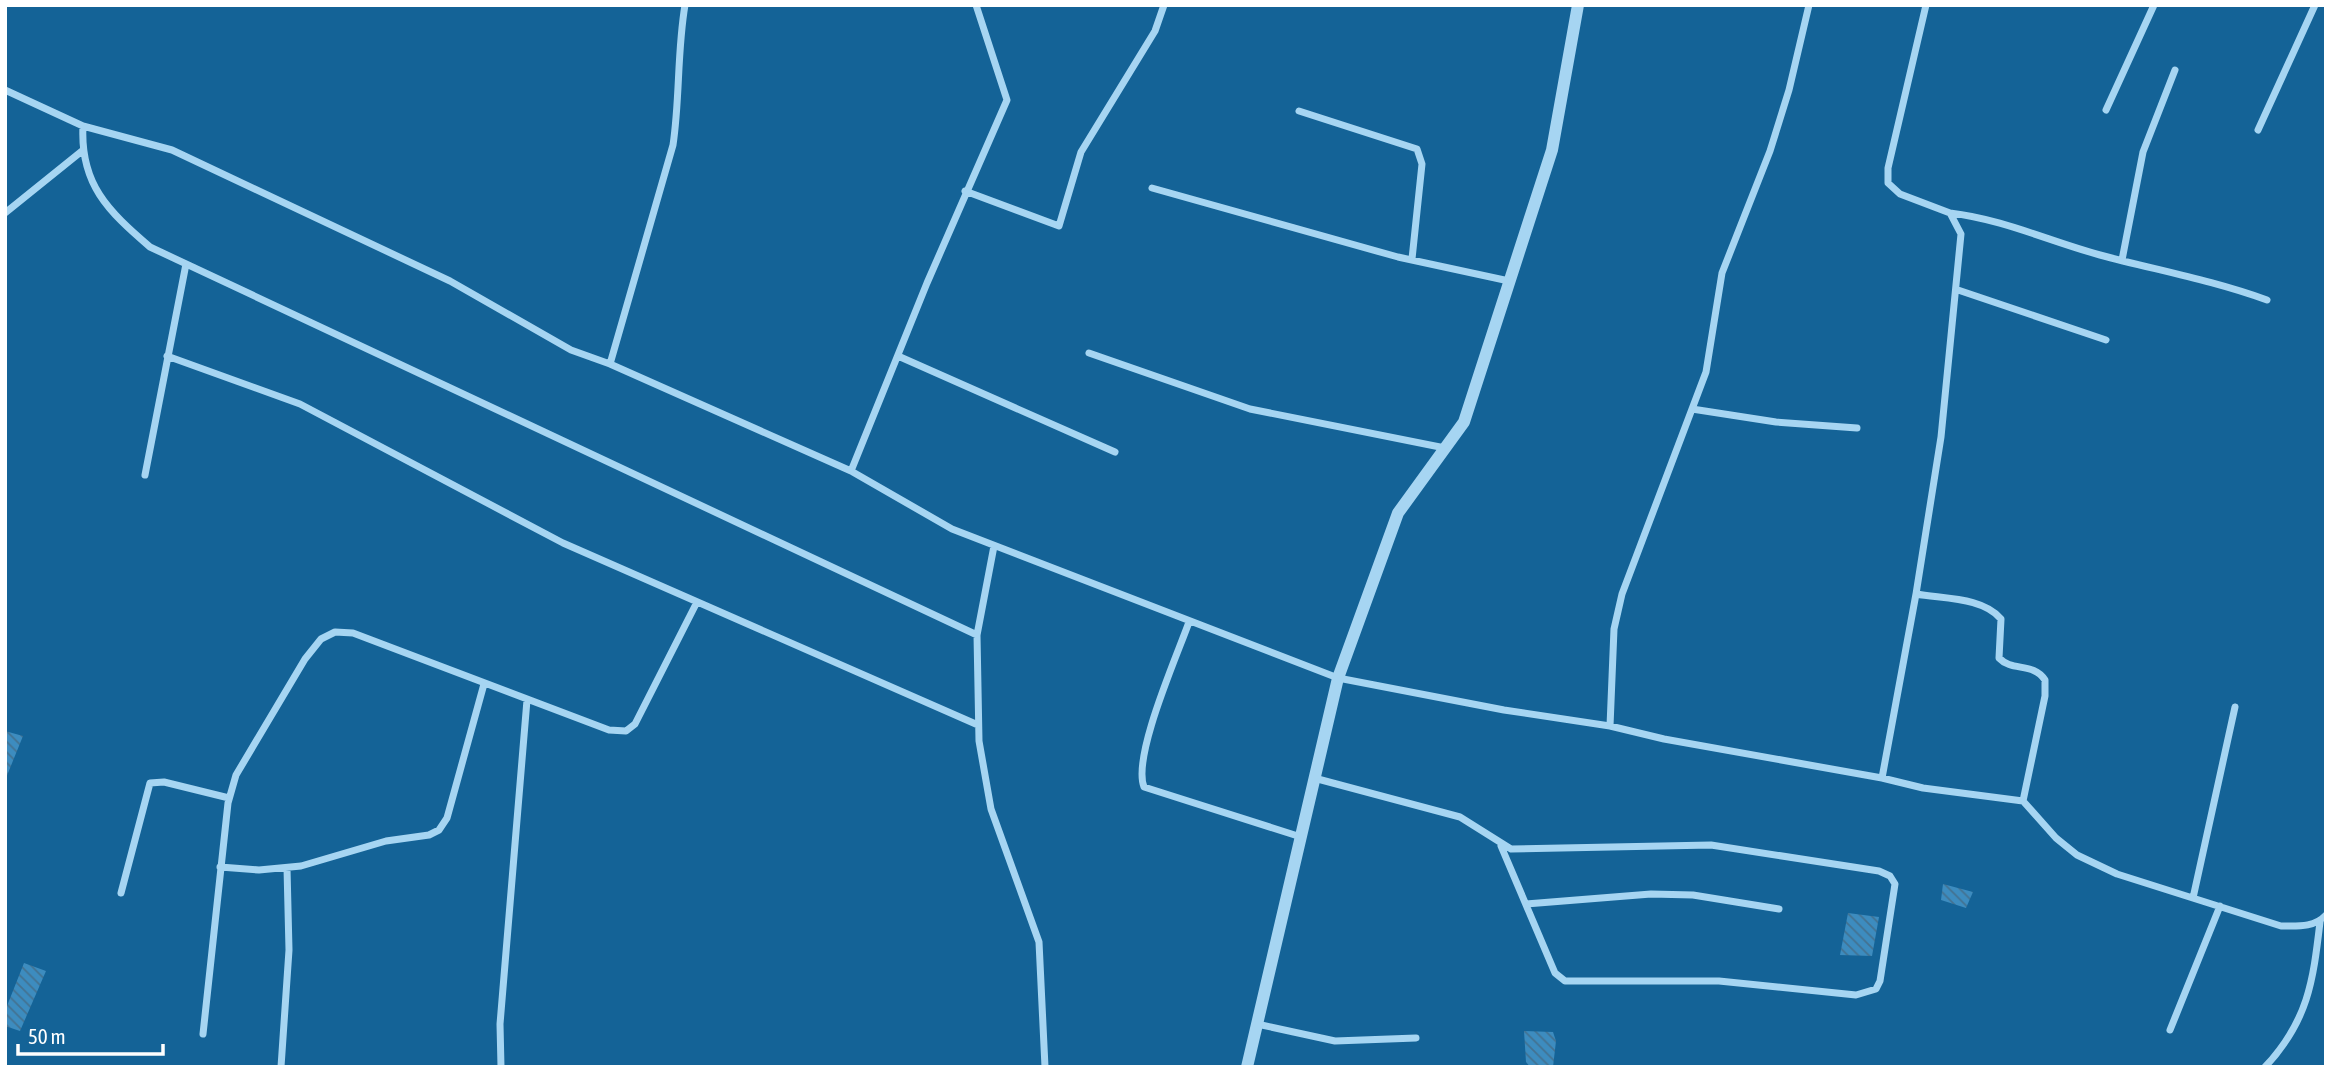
<svg xmlns="http://www.w3.org/2000/svg" width="2331" height="1072" font-family="'Asap Condensed',sans-serif">
<defs>
<pattern id="building-back-hatch" width="6" height="6" patternUnits="userSpaceOnUse" patternTransform="scale(1.75)"><rect width="6" height="6" fill="#3d8cbf"/><path d="M-1 5l2 2M0 0l6 6M5-1l2 2" fill="none" stroke="#437291"/></pattern>
</defs>
<rect width="100%" height="100%" fill="#146397"/>
<path fill="url(#building-back-hatch)" d="M5 731 23 736 6 778H5Z
M1943 884 1973 892 1966 908 1941 900Z
M1848 913 1879 917 1872 956 1840 955Z
M24 963 46 971 20 1031 5 1026V1011Z
M1524 1031 1553 1032 1556 1041 1553 1067H1530L1526 1062Z"/>
<g fill="none" stroke-linecap="round" stroke-linejoin="round">
<path stroke="#a6d5f2" stroke-width="7" d="M5 90 83 126 172 150 450 281 571 350 610 364 851 471 952 529 1338 678 1504 710 1610 726 1664 739 1882 778 1923 788 2023 801 2056 838 2077 855 2117 874 2281 926C2297 926 2314 928 2326 915
M2106 110 2154 5
M1299 111 1417 149 1422 164 1412 259
M83 126C80 184 108 211 150 247L977 635
M2258 130 2315 5
M1152 188 1398 257 1509 281
M965 191 1059 226 1081 152 1155 31 1164 5
M5 213 82 151
M1950 213C2002 219 2049 241 2100 255 2156 270 2212 280 2267 300
M2122 260 2143 152 2175 70
M1958 290 2106 340
M1089 353 1250 409 1445 448
M167 356 300 404 563 543 978 725
M898 356 1115 452
M610 364 673 145C680 98 677 52 685 5
M1692 409 1776 422 1857 428
M851 471 927 283 1007 100 976 5
M145 475 186 264
M994 546 977 635 979 741 991 809 1039 942 1045 1067
M1916 594 1941 437 1961 234 1950 213 1900 194 1888 183V168L1926 5
M1189 622C1177 656 1132 757 1144 787L1301 837
M1610 726 1614 629 1622 594 1706 372 1722 273 1770 151 1789 90 1809 5
M1314 778 1460 817 1511 849 1711 845 1879 871 1890 876 1895 884 1880 981 1876 989 1856 995 1719 981H1565L1555 973 1501 846
M1882 778 1916 594C1943 599 1983 597 2001 619L1999 658C2012 672 2033 662 2045 680V696L2023 801
M220 867 259 870 301 866 386 841 429 835 439 830 447 818 484 684
M121 893 150 783 164 782 229 798
M2193 898 2235 707
M1526 904 1651 894 1693 895 1779 909
M1257 1024 1335 1041 1416 1038
M2170 1030 2220 906
M203 1034 228 803 236 775 305 659 321 639 335 632 353 633 609 730 626 731 635 724 697 602
M281 1067 289 950 287 868
M501 1067 500 1024 527 700
M2265 1067C2308 1021 2313 982 2320 922"/>
<path stroke="#a6d5f2" stroke-width="12" d="M1247 1067 1338 678 1398 513 1464 422 1552 150 1578 5"/>
</g>
<rect width="2331" height="1072" fill="none" stroke="#ffffff" stroke-width="14"/>
<path d="M18 1044v10h145v-10" fill="none" stroke="#ffffff" stroke-width="3.5"/>
<text x="28" y="1044" font-size="21" fill="#ffffff" stroke="#146397" stroke-width="5" paint-order="stroke">50 m</text>
</svg>
